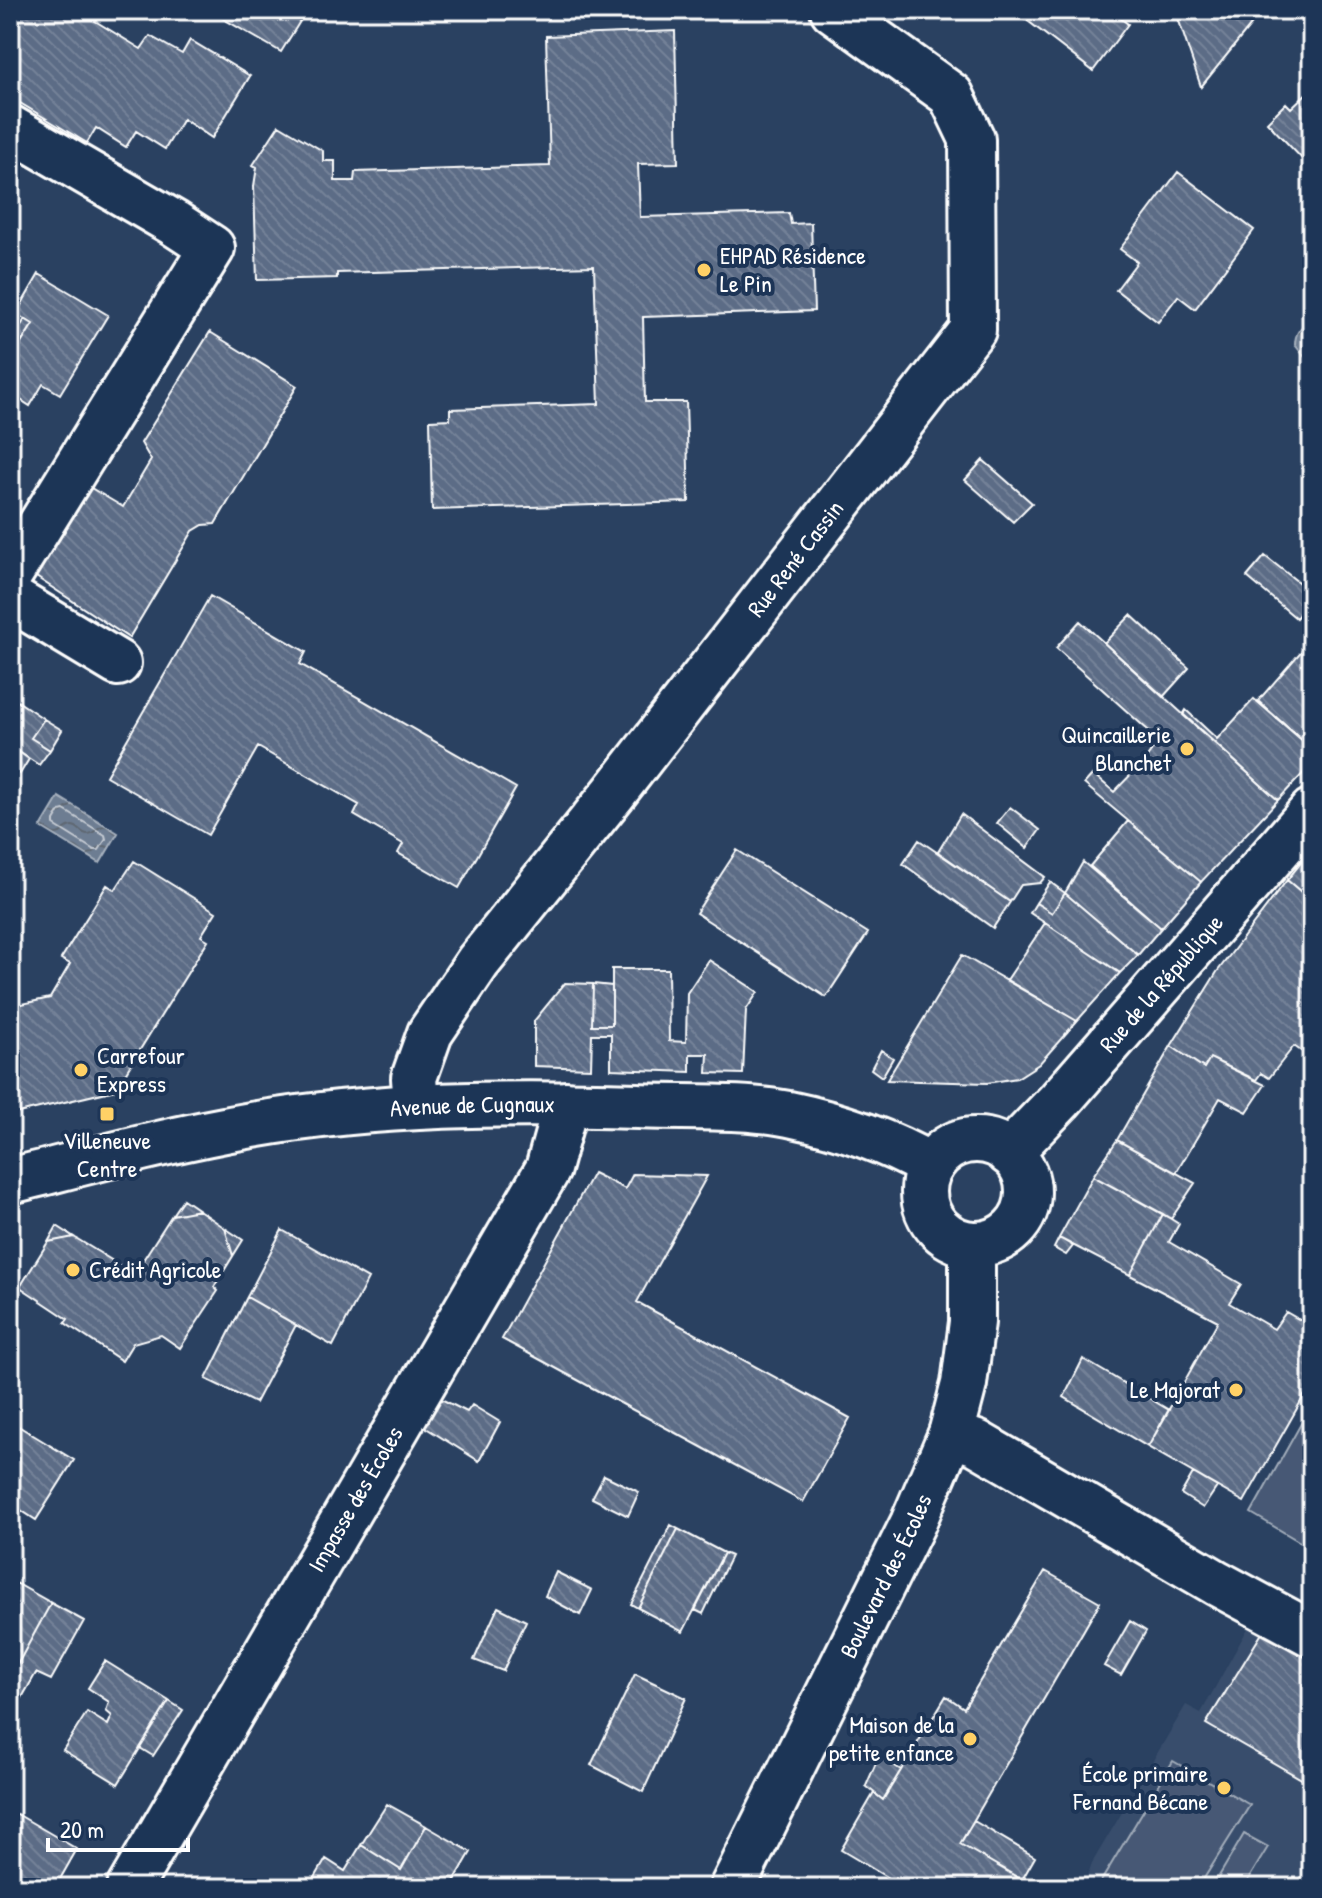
<svg xmlns="http://www.w3.org/2000/svg" width="1322" height="1898" font-family="'Patrick Hand',sans-serif">
<defs>
<pattern id="water-waves" width="16" height="10" patternUnits="userSpaceOnUse" patternTransform="scale(2)"><rect width="16" height="10" fill="#6d7d92"/><path d="M0 5q4-4 8 0t8 0" fill="none" stroke="#5e6772"/></pattern>
<pattern id="building-back-hatch" width="6" height="6" patternUnits="userSpaceOnUse" patternTransform="scale(2)"><rect width="6" height="6" fill="#5b6c86"/><path d="M-1 5l2 2M0 0l6 6M5-1l2 2" fill="none" stroke="#748298"/></pattern>
</defs>
<rect width="100%" height="100%" fill="#2a4161"/>
<filter id="ink" filterUnits="userSpaceOnUse"><feTurbulence type="fractalNoise" baseFrequency=".0125" numOctaves="2"/><feDisplacementMap in="SourceGraphic" scale="16" xChannelSelector="R" yChannelSelector="G"/><feConvolveMatrix kernelMatrix="1 2 1 2 8 2 1 2 1" color-interpolation-filters="sRGB"/></filter>
<g filter="url(#ink)">
<path fill="#394e6c" d="M1258 1610 1312 1643V1888H1083L1092 1863 1186 1705 1201 1713Z"/>
<path fill="#465975" stroke="#a2acba" stroke-width="2" d="M1312 1404V1549L1251 1513Z
M1173 1761 1250 1805 1198 1888H1097Z
M1244 1834 1268 1847 1243 1888H1212Z"/>
<path fill="url(#water-waves)" stroke="#a7b1be" stroke-width="2" d="M1312 323V366L1295 345C1295 334 1300 324 1312 323Z
M59 797 118 833 100 863 41 827Z"/>
<g fill="none" stroke-linecap="round" stroke-linejoin="round">
<path stroke="#c5cbd3" stroke-width="2" d="M64 810 105 835 106 839 99 850H94L54 825V821L60 811Z"/>
</g>
<path fill="url(#building-back-hatch)" stroke="#fff" stroke-width="2" d="M10 10H77L141 49 150 36 182 54 190 40 250 76 212 138 183 119 165 149 136 131 126 147 96 128 87 143 10 97Z
M208 10H307L281 52Z
M1030 10H1110L1128 24 1093 71 1024 18Z
M1178 10H1244L1255 20 1201 87 1176 12Z
M675 31 678 163 638 164 640 217 789 213 791 224 811 223 814 311 643 317 645 402H686L689 502 432 510 430 420 450 419V409L599 404 594 266 337 273V278L257 280 254 186 257 167 253 165 279 125 323 151V161H335V181H354L355 172 550 166 546 36Z
M1312 88V160L1308 165 1267 122 1286 103 1291 108Z
M1178 172 1254 230 1195 309 1178 296 1158 322 1116 290 1137 262 1120 249Z
M39 274 108 315 60 394 43 384 30 406 10 393V360L33 324 16 314Z
M25 319 33 324 11 360 10 343Z
M210 332 297 386 215 524 203 525 193 531 129 638 30 573 76 494 91 488 123 507 151 460 141 443Z
M983 460 1032 503 1013 522 965 480Z
M1265 556 1312 593V599L1296 618 1247 577Z
M210 596 306 652 300 664 516 788 459 888 398 853 403 844 354 815 359 805 258 747 208 835 106 776Z
M1131 615 1189 668 1163 697 1104 643Z
M1080 621 1278 800 1201 882 1084 784 1093 774 1114 792 1146 759 1159 740 1056 648Z
M1312 639V749L1258 701Z
M10 696 44 719 31 738 50 750 39 765 10 746Z
M1254 699 1312 749V764L1278 800 1183 715 1186 710 1217 739Z
M44 719 62 730 50 750 31 738Z
M10 746 29 759 20 774 10 768Z
M1010 807 1040 830 1027 848 997 823Z
M961 814 1045 877 1040 883 1021 885 1010 902 938 852Z
M1128 821 1201 882 1161 928 1090 866Z
M919 840 1010 902 993 928 903 864Z
M1312 849V901L1287 880Z
M737 850 868 933 826 997 696 913Z
M134 861 216 912 201 936 208 940 115 1090 10 1115V997L12 1006 50 998 70 964 61 959 107 885 115 890Z
M1083 862 1161 928 1138 955 1065 893Z
M1287 880 1312 901V1059L1294 1046 1269 1078 1261 1073 1256 1080 1210 1058 1204 1068 1171 1046 1217 972Z
M1050 882 1065 893 1052 913 1036 903Z
M1065 893 1138 955 1120 973 1030 913 1036 903 1052 913Z
M1045 923 1120 973 1077 1021 1007 980Z
M962 955 1077 1021 1039 1064 1017 1078 987 1083 887 1080Z
M709 960 758 992 746 1010 743 1074 707 1073 708 1054H690V1072L611 1069V1034H592L591 1068 534 1066V1021L565 983 593 984 592 1025H612V969H668L669 1041 686 1042 687 993Z
M593 984 612 986V1025H592Z
M1171 1046 1204 1068 1210 1058 1265 1085 1247 1112 1220 1098 1176 1173 1117 1140Z
M881 1050 893 1058 882 1077 871 1069Z
M1117 1140 1195 1183 1171 1219 1093 1176Z
M593 1173 625 1189 633 1174 707 1176 637 1302 850 1418 803 1502 502 1339Z
M1093 1176 1163 1214 1130 1275 1059 1238Z
M183 1199 199 1210 172 1215Z
M199 1210 225 1228 233 1256 214 1287 218 1291 180 1348 161 1335 133 1343 122 1361 65 1323 68 1319 20 1287 48 1242 74 1237 134 1274 172 1215Z
M1163 1214 1179 1224 1169 1242 1241 1284 1229 1303 1274 1329 1286 1312 1312 1327V1382L1244 1502 1148 1447 1218 1321 1130 1275Z
M57 1226 74 1237 48 1242Z
M225 1228 243 1240 233 1256Z
M282 1230 368 1279 333 1346 247 1297Z
M1059 1238 1073 1246 1066 1255 1054 1248Z
M247 1297 296 1325 255 1403 206 1379Z
M1083 1359 1169 1410 1148 1447 1064 1397Z
M439 1398 467 1412 472 1405 500 1422 479 1461 423 1426Z
M10 1421 74 1460 36 1520 10 1503Z
M1193 1473 1217 1487 1203 1508 1181 1494Z
M604 1475 639 1492 628 1516 592 1498Z
M671 1525 678 1529 638 1608 631 1604Z
M678 1529 724 1553 683 1632 638 1608Z
M724 1553 731 1556 703 1614 695 1610Z
M1045 1571 1100 1602 960 1844 1022 1880 1018 1888H905L841 1850 874 1793 883 1800 946 1696 964 1708Z
M556 1572 592 1590 580 1615 545 1596Z
M16 1583 51 1603 10 1678V1593Z
M51 1603 84 1621 51 1680 36 1673 20 1701 10 1695V1678Z
M498 1607 526 1621 503 1671 474 1660Z
M1270 1620 1312 1645V1785L1206 1724Z
M1130 1621 1146 1631 1121 1675 1104 1666Z
M105 1661 169 1701 118 1784 63 1750 87 1712 108 1725 112 1716 106 1711 109 1702 88 1688Z
M635 1674 686 1698 643 1792 591 1765Z
M169 1701 183 1710 153 1756 140 1748Z
M879 1756 901 1770 883 1800 866 1786Z
M387 1804 426 1826 401 1870 361 1845Z
M17 1814 77 1849 55 1888H10V1826Z
M974 1821 1035 1857 1022 1880 960 1844Z
M426 1826 471 1852 450 1888H309L326 1859 345 1871 361 1845 401 1870Z"/>
<g fill="none" stroke-linecap="round" stroke-linejoin="round">
<defs>
<g id="minor">
<path d="M10 128 174 223 212 248 10 574"/>
<path d="M10 598 118 663"/>
<path id="s1" d="M416 1105 414 1078 430 1033 478 962 614 793 973 330 972 139 951 95 833 10"/>
<circle cx="976" cy="1192" r="52"/>
<path id="s2" d="M1009 1153 1060 1100 1312 811"/>
<path id="s3" d="M10 1181C90 1161 170 1139 252 1125 380 1103 508 1102 638 1106 685 1108 744 1105 789 1114 837 1124 889 1142 931 1166"/>
<path d="M951 1434 977 1443 1217 1583 1312 1634"/>
<path id="s4" d="M129 1888 548 1169 566 1104"/>
<path id="s5" d="M732 1888 913 1523 951 1434 964 1384 972 1322V1244"/>
</g>
</defs>
<use href="#minor" stroke="#fff" stroke-width="50"/>
<use href="#minor" stroke="#1d3557" stroke-width="44"/>
</g>
</g>
<g fill="#ffd166" stroke="#1d3557" stroke-width="3">
<circle cx="704" cy="270" r="8"/>
<circle cx="1187" cy="749" r="8"/>
<circle cx="81" cy="1070" r="8"/>
<rect x="99" y="1106" width="16" height="16" rx="4"/>
<circle cx="73" cy="1270" r="8"/>
<circle cx="1236" cy="1390" r="8"/>
<circle cx="970" cy="1739" r="8"/>
<circle cx="1224" cy="1788" r="8"/>
</g>
<g text-anchor="middle" stroke-width="8" stroke-linejoin="round" paint-order="stroke">
<g font-size="24" fill="#fff" stroke="#1d3557" text-anchor="end">
<text x="720" y="264" text-anchor="start">EHPAD Résidence<tspan x="720" dy="28">Le Pin</tspan></text>
<text x="1171" y="743">Quincaillerie<tspan x="1171" dy="28">Blanchet</tspan></text>
<text x="97" y="1064" text-anchor="start">Carrefour<tspan x="97" dy="28">Express</tspan></text>
<text x="107" y="1149" text-anchor="middle">Villeneuve<tspan x="107" dy="28">Centre</tspan></text>
<text x="89" y="1278" text-anchor="start">Crédit Agricole</text>
<text x="1220" y="1398">Le Majorat</text>
<text x="954" y="1733">Maison de la<tspan x="954" dy="28">petite enfance</tspan></text>
<text x="1208" y="1782">École primaire<tspan x="1208" dy="28">Fernand Bécane</tspan></text>
</g>
<g font-size="24" fill="#fff" stroke="#1d3557">
<text dy="8" stroke="none"><textPath href="#s1" startOffset="674">Rue René Cassin</textPath></text>
<text dy="8" stroke="none"><textPath href="#s2" startOffset="228">Rue de la République</textPath></text>
<text dy="8" stroke="none"><textPath href="#s3" startOffset="470">Avenue de Cugnaux</textPath></text>
<text dy="8" stroke="none"><textPath href="#s4" startOffset="450">Impasse des Écoles</textPath></text>
<text dy="8" stroke="none"><textPath href="#s5" startOffset="348">Boulevard des Écoles</textPath></text>
</g>
</g>
<rect width="1322" height="1898" fill="none" stroke="#1d3557" stroke-width="40"/>
<rect x="20" y="20" width="1282" height="1858" fill="none" stroke="#fff" stroke-width="3" filter="url(#ink)"/>
<path d="M48 1838v12h140v-12" fill="none" stroke="#ffffff" stroke-width="4"/>
<text x="60" y="1838" font-size="24" fill="#ffffff" stroke="#1d3557" stroke-width="6" paint-order="stroke">20 m</text>
</svg>
